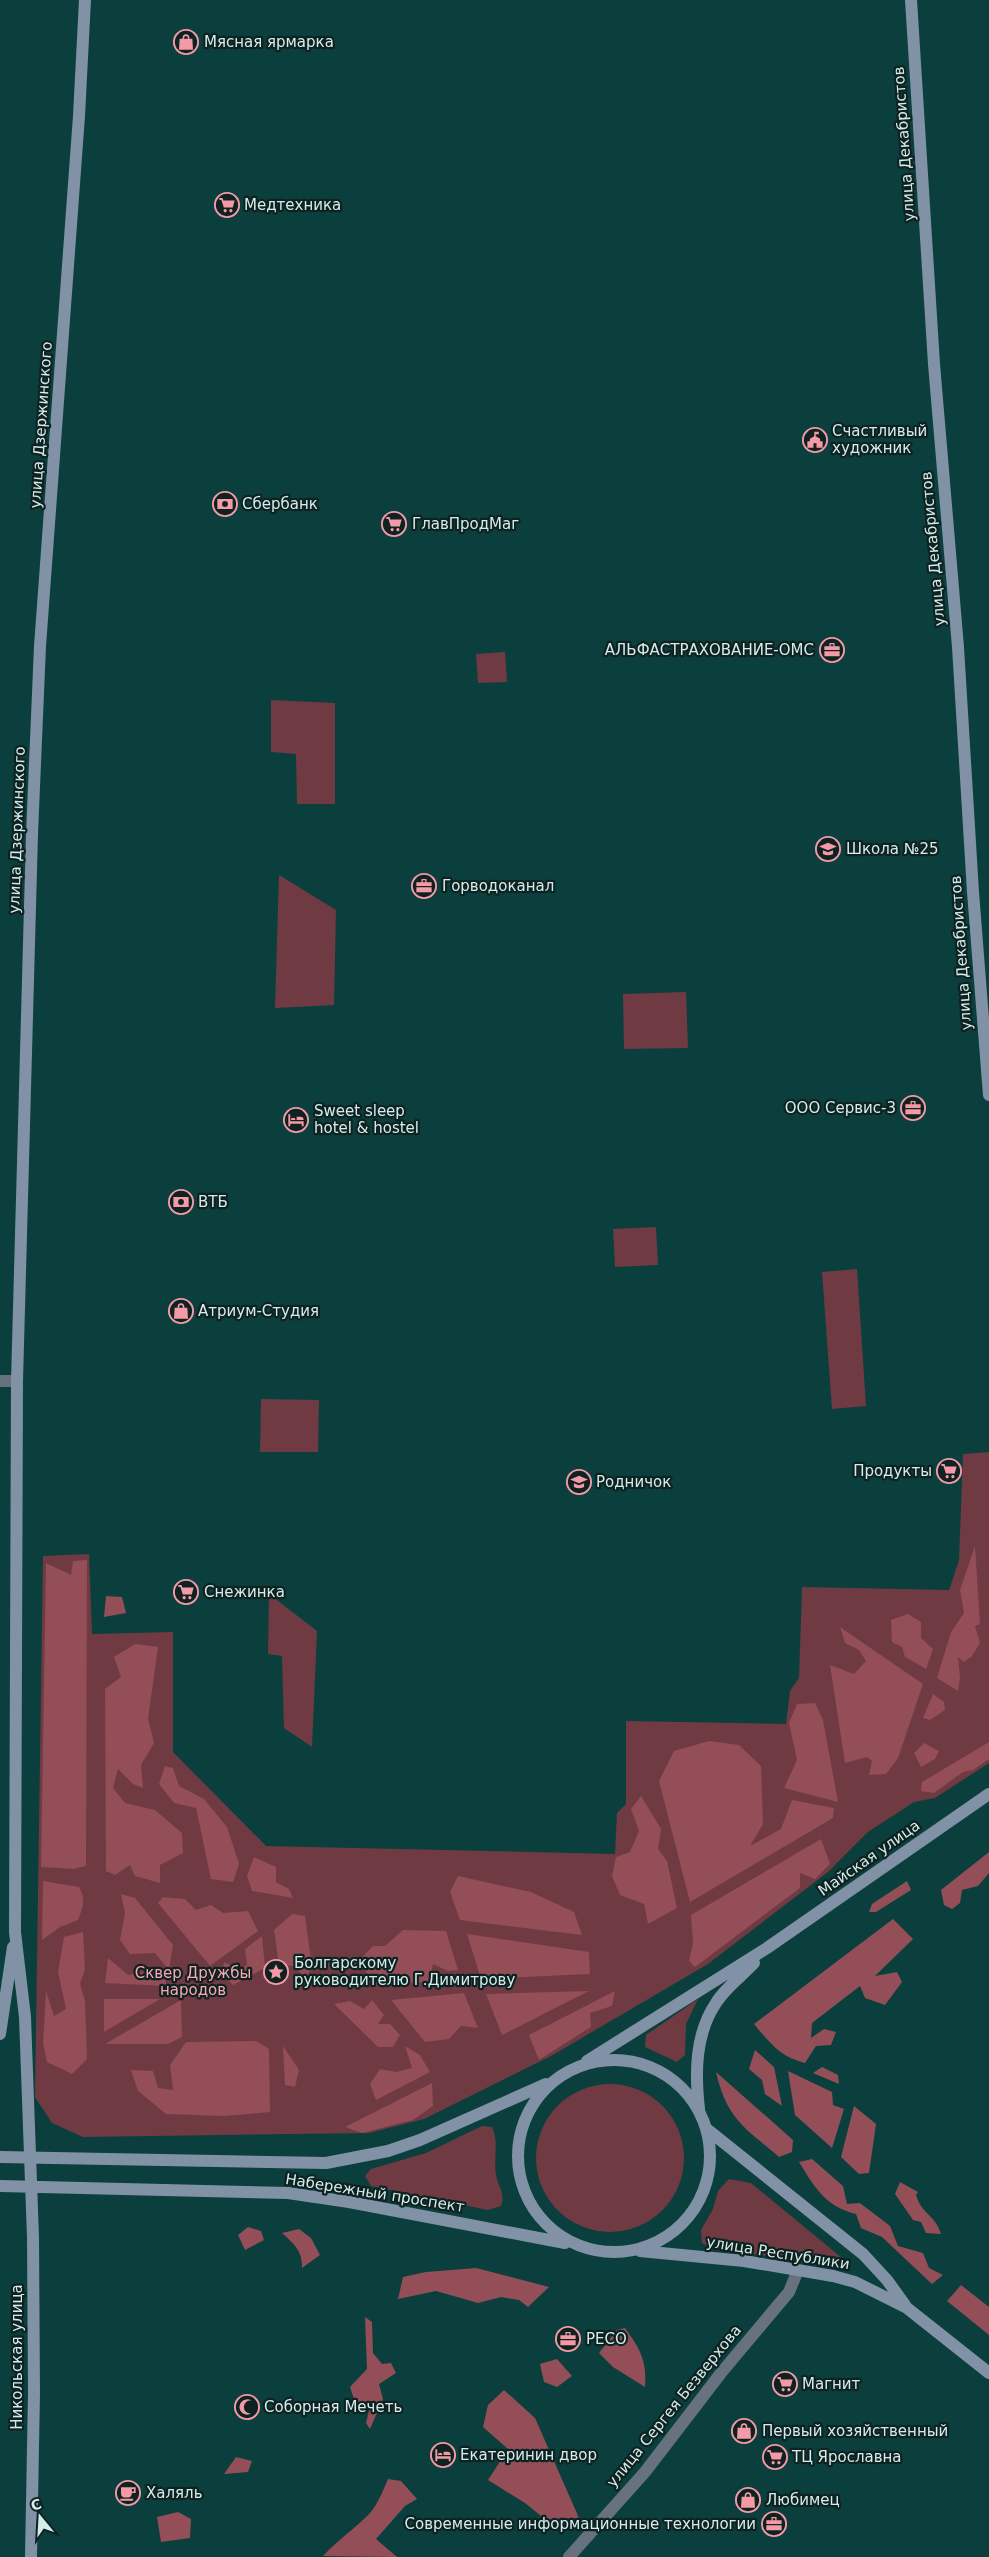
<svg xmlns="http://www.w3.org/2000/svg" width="989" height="2557" font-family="'DejaVu Sans',sans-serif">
<rect width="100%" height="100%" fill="#0b3f3d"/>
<path fill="#6f3a42" d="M505 652 507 682 478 683 476 654Z
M271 700 335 703V804H297L296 754 271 752Z
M279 875 336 910 334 1005 275 1008Z
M686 992 688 1048 624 1049 623 994Z
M656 1227 658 1265 615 1267 613 1229Z
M857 1269 866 1406 832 1409 822 1272Z
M261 1399 319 1400 318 1452H260Z
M989 1452V1763L935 1798 914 1802 868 1832 828 1872 708 1964 551 2056 424 2119 369 2133 83 2137 52 2123 35 2097 43 1556 89 1554 92 1634 173 1632V1752L266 1846 615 1854 617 1813 626 1804V1721L786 1724 790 1691 799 1678 802 1587 949 1590 959 1560 963 1454Z
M269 1594 317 1631 312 1747 284 1728 282 1656 268 1654Z
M698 1999 686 2024 685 2055 677 2062 645 2047 646 2035Z
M536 2158a74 74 0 1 1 148 0a74 74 0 1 1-148 0Z
M482 2126 492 2127C500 2143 492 2162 497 2179 500 2189 505 2195 501 2206L488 2210 371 2186 365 2176 371 2169 426 2153Z
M729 2179 751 2183 848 2263 844 2267 711 2248 702 2243 701 2230 713 2209 718 2191Z"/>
<path fill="#934e58" d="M975 1546 980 1624 975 1626 980 1643 972 1656 964 1662 958 1657 960 1678 958 1691 937 1678 951 1632 964 1613 960 1590Z
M87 1560 86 1866 73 1869 41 1867 46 1563 71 1575 73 1561Z
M106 1596 122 1597 126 1613 104 1617Z
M908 1614 921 1622V1638L933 1649 926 1669 905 1657 902 1647 892 1642 891 1620Z
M840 1627 923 1684 898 1758 886 1774 869 1775 872 1761 867 1757 845 1763 830 1665 854 1674 866 1661 859 1650 845 1643Z
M135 1644 158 1647 148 1719 154 1743 141 1765 143 1788 133 1784 118 1769 113 1788 125 1803 155 1810 182 1833 183 1853 160 1865V1883L135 1876 130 1865 115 1875 106 1871 105 1689 121 1677 114 1657Z
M933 1694 944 1702 945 1710 930 1720 923 1718Z
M815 1703 823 1720 838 1802 784 1788 797 1760 789 1723 797 1704Z
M709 1741 739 1745 761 1766 763 1824 750 1846 781 1829 792 1800 834 1808 833 1818 690 1902 659 1781 674 1751Z
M989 1742V1759L973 1770 963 1772 934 1793 921 1791 922 1782Z
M924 1743 939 1751 935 1759 921 1767 914 1753Z
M165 1766 173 1768 179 1786 204 1799 227 1827 239 1864 233 1882 211 1879 196 1808 174 1803 159 1784Z
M641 1796 661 1829 658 1849 667 1861 677 1908 648 1924 644 1904 620 1895 612 1876 616 1857 630 1852 639 1831 631 1809Z
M821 1839 830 1864 815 1879 800 1873V1888L695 1967 689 1961 693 1943 691 1915Z
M989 1852V1873L978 1886 962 1890 960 1903 952 1909 944 1905 941 1890Z
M254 1857 276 1867V1882L289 1889 293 1898 252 1891 247 1876Z
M458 1876 531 1892 574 1912 582 1935 460 1920 450 1892Z
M43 1881 79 1887C86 1899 83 1907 78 1920L60 1927 42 1940Z
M907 1881 911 1890 876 1912H869L872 1904Z
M121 1894 135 1898 173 1945 169 1970 155 1953 130 1954 120 1940 125 1913Z
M163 1897 185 1899 196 1910 211 1905 223 1913 248 1911 258 1931 210 1966 158 1903Z
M292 1914 305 1916 312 1967 306 1978 293 1966 279 1965 274 1930Z
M893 1919 913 1939 875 1976 897 1972 902 1982 885 2005 865 1998 860 1986 812 2023 811 2038 824 2029 836 2032 831 2045 816 2046 805 2063C780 2057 770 2043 754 2024Z
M403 1930 446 1931 458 1970 448 1971 433 1964 429 1982 376 1984 358 1962 373 1946H385Z
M83 1932 85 1969 80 1984 85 2001 87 2059 72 2074 47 2062 43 2043 46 1991 54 2016 66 2009 58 1972 64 1937Z
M467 1934 589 1952 590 1974 481 1979Z
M262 1936 265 1968 233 1985 222 1975 224 1962 240 1970 247 1965 245 1949Z
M108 1958 128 1975 150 1971 166 1978V1986L105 1983Z
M589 1991 502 2035 486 1994Z
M615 1991 612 2006 590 2013 591 2027 539 2060 529 2035Z
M464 1993 478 2028 461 2026 449 2039 425 2042 391 2000Z
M104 1999H160L104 2032Z
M181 2000 182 2037 168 2044H105Z
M372 2000 384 2015 378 2024H390L400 2035 393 2047H378L334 2004 350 2001 364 2009Z
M256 2041 269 2049 270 2112 224 2116 166 2114 138 2091 131 2070 153 2071 158 2088 173 2090 170 2065 186 2042Z
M283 2046 299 2070 295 2087 285 2085Z
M405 2046 420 2055 430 2072 376 2100 370 2084 380 2069 396 2072 412 2068Z
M755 2050 774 2067 782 2106 765 2094 762 2080 749 2069Z
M822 2067 838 2075 839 2084 813 2073Z
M788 2071 832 2092 833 2105 844 2109 832 2148 795 2115Z
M716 2072 793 2140 792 2152 779 2157C744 2127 727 2119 716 2072Z
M432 2083 433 2106 413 2120 362 2133 345 2127Z
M854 2106 876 2124 869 2173 859 2174 841 2157Z
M812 2159 843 2186 847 2204 860 2203 890 2226 898 2246 923 2253 929 2268 943 2275 932 2284 882 2237 861 2228 856 2214C825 2206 815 2188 799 2162Z
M900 2182 918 2192 916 2195C922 2215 934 2213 941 2234L926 2233 921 2222 913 2220 895 2194Z
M248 2227 261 2231 264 2240 245 2250 238 2235Z
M299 2229 311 2238 320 2255 302 2268C303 2251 293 2243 282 2233Z
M476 2268 549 2287 528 2307 519 2300 501 2297 478 2303 436 2291 398 2299 403 2277 426 2272Z
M961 2285 989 2307V2335L947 2301Z
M365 2317 372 2322 373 2353 382 2364 391 2363 396 2373 379 2384 383 2399 370 2429 366 2423 370 2407 355 2402 350 2387 367 2369Z
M625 2328C640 2349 647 2360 645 2387L613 2367 599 2353 617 2330Z
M557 2359 572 2376 557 2387 544 2382 540 2364Z
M504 2390 535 2418 579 2518 546 2520 525 2503 488 2480 508 2449 483 2427 488 2405Z
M236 2457 252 2461 248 2472 224 2474Z
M388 2479 401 2481 417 2499 405 2506 376 2539 397 2557 323 2556C336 2542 350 2532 364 2519 376 2509 382 2493 388 2479Z
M178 2512 191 2519 190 2538 161 2542 157 2517Z"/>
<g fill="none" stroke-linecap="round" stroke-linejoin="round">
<path stroke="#67727e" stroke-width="12" d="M0 1381H17
M569 2557 645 2472 721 2373 789 2292 798 2270"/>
<path stroke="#8192a6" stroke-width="12" d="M911 0 934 364 958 647 973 892 989 1095
M0 2034 13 1947
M518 2156a96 96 0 1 1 192 0a96 96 0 1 1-192 0Z
M587 2061 767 1948 989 1794
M699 2109C695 2073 695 2034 716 2003 725 1988 742 1976 754 1963
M708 2130 863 2254 887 2280 905 2305
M0 2157 326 2163 388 2151 420 2140 546 2084
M0 2186 288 2193 349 2202 565 2243
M640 2251 744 2261 833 2276 855 2282 907 2308 989 2373
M31 2557 34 2393 33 2237 25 2017 15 1932 17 1381 32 834 40 646 79 116 85 0"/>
</g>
<defs>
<symbol id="shop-ring" viewBox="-11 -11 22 22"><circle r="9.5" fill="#0e2221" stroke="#f49aa6" stroke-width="1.5"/><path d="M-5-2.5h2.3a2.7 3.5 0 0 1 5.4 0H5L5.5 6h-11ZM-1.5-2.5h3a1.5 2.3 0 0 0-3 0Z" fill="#f49aa6"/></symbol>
<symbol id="supermarket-ring" viewBox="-11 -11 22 22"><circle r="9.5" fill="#0e2221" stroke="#f49aa6" stroke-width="1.5"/><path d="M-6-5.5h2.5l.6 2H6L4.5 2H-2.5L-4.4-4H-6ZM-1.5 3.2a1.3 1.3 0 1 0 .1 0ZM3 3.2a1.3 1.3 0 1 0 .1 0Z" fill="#f49aa6"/></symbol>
<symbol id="civic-ring" viewBox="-11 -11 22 22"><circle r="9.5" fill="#0e2221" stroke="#f49aa6" stroke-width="1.5"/><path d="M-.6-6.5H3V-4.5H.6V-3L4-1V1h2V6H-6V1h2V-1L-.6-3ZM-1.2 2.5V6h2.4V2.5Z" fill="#f49aa6"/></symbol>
<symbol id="bank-ring" viewBox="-11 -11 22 22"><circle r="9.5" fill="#0e2221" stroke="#f49aa6" stroke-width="1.5"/><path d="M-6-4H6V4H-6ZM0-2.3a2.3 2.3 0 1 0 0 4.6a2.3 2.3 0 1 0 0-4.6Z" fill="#f49aa6"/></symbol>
<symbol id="office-ring" viewBox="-11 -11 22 22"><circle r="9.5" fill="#0e2221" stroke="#f49aa6" stroke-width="1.5"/><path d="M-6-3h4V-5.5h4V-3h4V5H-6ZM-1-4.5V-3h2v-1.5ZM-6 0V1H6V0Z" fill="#f49aa6"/></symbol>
<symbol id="school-ring" viewBox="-11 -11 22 22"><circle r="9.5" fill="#0e2221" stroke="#f49aa6" stroke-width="1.5"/><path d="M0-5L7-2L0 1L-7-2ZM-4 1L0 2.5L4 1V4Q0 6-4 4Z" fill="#f49aa6"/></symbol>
<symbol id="hotel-ring" viewBox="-11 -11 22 22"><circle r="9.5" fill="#0e2221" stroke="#f49aa6" stroke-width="1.5"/><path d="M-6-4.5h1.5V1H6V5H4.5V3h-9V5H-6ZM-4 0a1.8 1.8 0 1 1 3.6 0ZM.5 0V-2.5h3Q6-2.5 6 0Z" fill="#f49aa6"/></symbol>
<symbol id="sight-ring" viewBox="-11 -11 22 22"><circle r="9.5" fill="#0e2221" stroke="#f49aa6" stroke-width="1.5"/><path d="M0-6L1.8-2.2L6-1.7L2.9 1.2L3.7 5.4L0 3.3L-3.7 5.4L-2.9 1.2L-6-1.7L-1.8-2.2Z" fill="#f49aa6"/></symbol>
<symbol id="mosque-ring" viewBox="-11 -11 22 22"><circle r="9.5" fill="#0e2221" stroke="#f49aa6" stroke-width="1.5"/><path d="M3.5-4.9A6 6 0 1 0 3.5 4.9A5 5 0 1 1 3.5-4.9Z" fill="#f49aa6"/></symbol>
<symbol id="cafe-ring" viewBox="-11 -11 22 22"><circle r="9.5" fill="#0e2221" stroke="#f49aa6" stroke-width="1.5"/><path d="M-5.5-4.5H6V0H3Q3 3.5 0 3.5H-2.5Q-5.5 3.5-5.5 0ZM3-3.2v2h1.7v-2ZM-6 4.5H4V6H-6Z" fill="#f49aa6"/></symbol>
</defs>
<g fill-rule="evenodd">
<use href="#shop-ring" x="172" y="28" width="28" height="28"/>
<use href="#supermarket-ring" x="213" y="191" width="28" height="28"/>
<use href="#civic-ring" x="801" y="426" width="28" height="28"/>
<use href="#bank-ring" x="211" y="490" width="28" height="28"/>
<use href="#supermarket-ring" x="380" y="510" width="28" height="28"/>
<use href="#office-ring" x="818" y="636" width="28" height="28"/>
<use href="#school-ring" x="814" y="835" width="28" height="28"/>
<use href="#office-ring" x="410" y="872" width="28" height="28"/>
<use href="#office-ring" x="899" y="1094" width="28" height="28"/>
<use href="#hotel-ring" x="282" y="1106" width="28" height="28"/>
<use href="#bank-ring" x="167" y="1188" width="28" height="28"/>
<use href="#shop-ring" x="167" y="1297" width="28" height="28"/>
<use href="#supermarket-ring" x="935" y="1457" width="28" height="28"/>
<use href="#school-ring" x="565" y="1468" width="28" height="28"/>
<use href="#supermarket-ring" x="172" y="1578" width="28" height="28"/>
<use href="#sight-ring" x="262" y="1958" width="28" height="28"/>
<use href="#office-ring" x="554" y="2325" width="28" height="28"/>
<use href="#supermarket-ring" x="771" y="2370" width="28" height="28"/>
<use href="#mosque-ring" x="233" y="2393" width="28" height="28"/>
<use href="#shop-ring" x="730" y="2417" width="28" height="28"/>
<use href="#hotel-ring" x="429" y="2441" width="28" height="28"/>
<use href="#supermarket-ring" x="761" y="2443" width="28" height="28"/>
<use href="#cafe-ring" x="114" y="2479" width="28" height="28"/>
<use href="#shop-ring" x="734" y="2486" width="28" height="28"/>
<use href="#office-ring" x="760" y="2510" width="28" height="28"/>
</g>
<g text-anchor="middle" stroke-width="4.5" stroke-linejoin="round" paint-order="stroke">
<g font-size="15" fill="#d4edeb" stroke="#0e2221" text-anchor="start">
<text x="204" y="47">Мясная ярмарка</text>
<text x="244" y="210">Медтехника</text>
<text x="832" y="436">Счастливый<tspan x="832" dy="17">художник</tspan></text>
<text x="242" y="509">Сбербанк</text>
<text x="412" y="529">ГлавПродМаг</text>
<text x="814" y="655" text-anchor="end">АЛЬФАСТРАХОВАНИЕ-ОМС</text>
<text x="846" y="854">Школа №25</text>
<text x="442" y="891">Горводоканал</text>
<text x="896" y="1113" text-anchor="end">ООО Сервис-3</text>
<text x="314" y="1116">Sweet sleep<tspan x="314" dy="17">hotel &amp; hostel</tspan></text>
<text x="198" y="1207">ВТБ</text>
<text x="198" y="1316">Атриум-Студия</text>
<text x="932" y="1476" text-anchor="end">Продукты</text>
<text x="596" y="1487">Родничок</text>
<text x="204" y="1597">Снежинка</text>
<text x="294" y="1968">Болгарскому<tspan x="294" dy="17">руководителю Г.Димитрову</tspan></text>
<text x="586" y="2344">РЕСО</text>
<text x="802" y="2389">Магнит</text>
<text x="264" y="2412">Соборная Мечеть</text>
<text x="762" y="2436">Первый хозяйственный</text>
<text x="460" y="2460">Екатеринин двор</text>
<text x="792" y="2462">ТЦ Ярославна</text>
<text x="146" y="2498">Халяль</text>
<text x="766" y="2505">Любимец</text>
<text x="756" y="2529" text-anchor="end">Современные информационные технологии</text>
</g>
<g font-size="15" fill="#d4edeb" stroke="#0e2221">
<text transform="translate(904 144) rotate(-94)" y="5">улица Декабристов</text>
<text transform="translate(41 425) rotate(-86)" y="5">улица Дзержинского</text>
<text transform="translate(933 549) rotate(-95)" y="5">улица Декабристов</text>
<text transform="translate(17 830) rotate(-88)" y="5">улица Дзержинского</text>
<text transform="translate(961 953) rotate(-94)" y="5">улица Декабристов</text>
<text transform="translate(869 1858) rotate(-35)" y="5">Майская улица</text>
<text transform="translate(375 2193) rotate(9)" y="5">Набережный проспект</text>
<text transform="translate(778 2253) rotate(9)" y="5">улица Республики</text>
<text transform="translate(17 2357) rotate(-90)" y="5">Никольская улица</text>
<text transform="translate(674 2406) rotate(-51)" y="5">улица Сергея Безверхова</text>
</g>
<g font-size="15" fill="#fba8b3" stroke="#0e2221">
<text x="193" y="1978">Сквер Дружбы<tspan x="193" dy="17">народов</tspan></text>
</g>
</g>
<g transform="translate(40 2517) rotate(342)" stroke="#0e2221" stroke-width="4" paint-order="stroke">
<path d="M0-4L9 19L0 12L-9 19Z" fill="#d4edeb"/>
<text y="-8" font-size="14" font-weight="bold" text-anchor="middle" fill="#d4edeb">С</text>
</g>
</svg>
